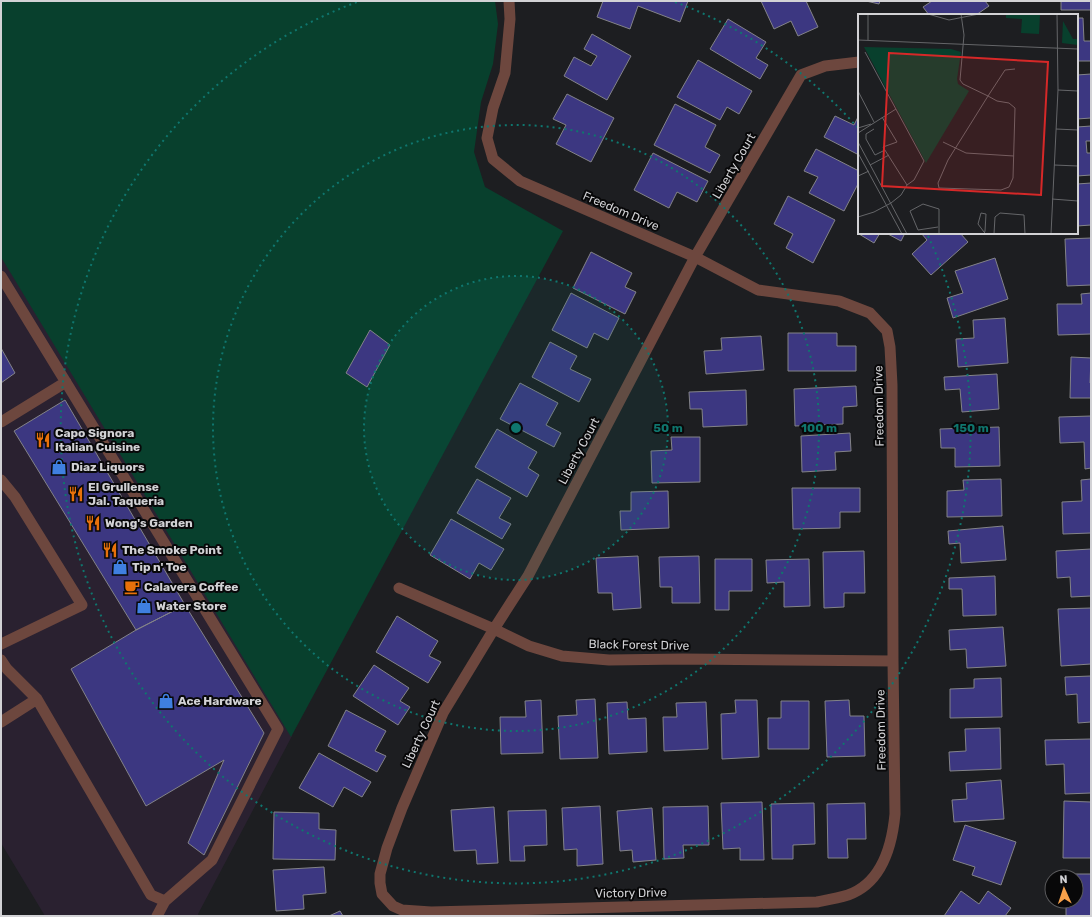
<svg xmlns="http://www.w3.org/2000/svg" width="1092" height="917" font-family="Rubik,sans-serif">
<rect width="100%" height="100%" fill="#1d1e21"/>
<path fill="#2a2130" d="M1 253 292 736 198 914 199 916H45L1 843Z"/>
<path fill="#08402d" d="M1 1H495L498 24 493 64 481 102 474 152 485 187 563 231 291 737 1 257Z"/>
<path fill="#3c3781" stroke="#838388" d="M603 1H688L680 22 638 6 630 29 597 17Z
M761 1H806L818 27 798 36 791 21 774 29Z
M866 1H880L879 4Z
M932 1H985L989 6 976 15H947L945 13 943 15H929L923 7Z
M1061 1H1091V10H1061Z
M1077 18H1083L1084 41H1091V61H1077Z
M728 19 766 42 756 58 768 65 760 79 710 49Z
M592 34 631 56 607 100 564 76 574 57 591 66 597 56 584 49Z
M698 60 752 91 739 114 727 107 720 120 677 97Z
M1091 74V118L1077 119V75Z
M567 94 614 118 591 162 556 144 566 125 553 119Z
M675 104 716 125 705 147 720 155 710 173 654 145Z
M859 115V155L824 137 835 116 854 125Z
M1091 126V141H1086L1087 153H1091V175L1077 176V127Z
M816 149 859 171V182L844 211 809 193 818 177 804 171Z
M653 153 708 181 697 202 677 192 669 208 634 190Z
M1091 183V225L1077 226V184Z
M788 196 835 220 813 263 786 248 793 234 774 224Z
M859 233H880L874 243 859 234Z
M886 233H905L901 241Z
M921 233H960L968 242 931 275 912 254 927 240Z
M1091 238V285L1067 286 1065 239Z
M591 252 632 273 625 287 636 292 625 314 573 288Z
M995 258 1008 299 953 318 947 298 963 293 955 271Z
M571 293 619 318 608 340 594 333 587 348 552 330Z
M1091 293V334L1058 335 1057 304H1082L1081 294Z
M1005 318 1008 363 958 367 956 339 974 338 973 320Z
M370 330 390 345 367 387 346 373Z
M788 333H837V346H856V371H788Z
M761 336 764 370 706 374 704 351 722 350 721 338Z
M550 342 577 356 570 369 591 379 579 402 532 377Z
M1 348 15 373 1 383Z
M1071 357 1091 358 1090 383H1091V398H1070Z
M997 374 999 409 962 412 960 389 945 390 944 377Z
M520 383 558 403 546 425 561 433 554 447 500 419Z
M856 386 857 406 843 407V424L795 426 794 389Z
M746 390 747 425 703 427 702 409H690L689 392Z
M65 400 185 605 136 630 14 431Z
M1091 416V468L1085 469 1084 442 1060 443 1059 417Z
M999 427 1000 466 955 467V448H941L940 429Z
M497 429 537 452 528 468 539 475 527 497 475 467Z
M850 433 851 451 835 452 836 470 802 472 801 436Z
M671 437H700V482L652 483 651 451 672 450Z
M477 479 511 498 499 518 511 524 502 539 457 513Z
M1001 479 1002 516 947 517V491L964 490 963 480Z
M1091 479V533L1063 534 1062 502 1082 501 1081 480Z
M792 488H860V512H840V528L793 529Z
M668 491 669 528 621 530 620 511H631V492Z
M451 519 504 549 491 570 479 563 470 579 430 555Z
M1003 526 1006 560 961 563 960 543 949 544 948 531Z
M1091 549V596L1071 597 1070 577 1057 578 1056 551Z
M864 551 865 593H844V607L824 608 823 552Z
M638 556 641 608 613 610 612 593H598L596 558Z
M699 556 700 603H672V587H660L659 557Z
M715 559H752V591H729V610H715Z
M809 559 810 606 784 607V582L767 583 766 560Z
M995 576 996 615 963 616 962 589H949V578Z
M185 605 264 733 204 855 188 843 224 760 146 806 71 669 136 630Z
M1091 608V664L1061 666 1058 609Z
M397 616 438 641 429 656 441 662 428 683 376 652Z
M1003 627 1006 666 967 668 966 649 950 650 949 630Z
M374 665 409 688 400 701 410 707 398 725 353 696Z
M1091 676V722L1078 723 1077 694 1066 695 1065 677Z
M1001 678 1002 717 950 718V689L974 688V679Z
M595 699 598 758 560 759 558 716 577 715 576 700Z
M541 700 543 753 501 754 500 717H526L525 701Z
M735 700H757L759 757 722 759 721 714 736 713Z
M849 700 850 716H864L865 756 827 757 825 701Z
M781 701H809V749H768V718H781Z
M627 702 628 719 646 718 647 752 609 754 607 703Z
M706 702 708 749 664 751 663 717H677L676 703Z
M346 710 386 731 375 751 386 756 377 772 328 746Z
M1000 728 1001 769 950 771 949 752 966 751 965 729Z
M1091 739V793L1065 794 1064 764 1046 765 1045 740Z
M319 753 371 782 362 797 344 787 333 807 299 788Z
M1001 780 1004 819 954 822 952 800 967 799 966 783Z
M1064 801 1091 802V858H1063Z
M762 802 764 860H740V848L723 849 721 803Z
M814 803 815 844 793 845V859H772L771 804Z
M865 803 866 839H847L848 858H828L827 804Z
M600 806 603 864 577 866V849L564 850 562 808Z
M708 806 709 845H683L684 858 664 859 663 807Z
M494 807 498 863 477 864 476 850 454 851 451 810Z
M652 808 656 860 633 862 632 850 620 851 617 811Z
M546 810 547 845 524 846 525 861H510L508 811Z
M274 812 319 813V829L336 830 335 860 273 859Z
M965 825 1016 842 1001 885 972 875 975 867 953 860Z
M324 867 326 893 303 895 304 909 276 911 273 870Z
M1066 874H1091V916H1066V901H1076V877H1066Z
M961 891 979 904 988 891 1011 908 1005 916H944Z
M340 911 343 916H329Z"/>
<g fill="none" stroke-linecap="round" stroke-linejoin="round">
<path stroke="#6d473e" stroke-width="11" d="M1 276 278 729 212 860 165 901
M1 422 66 382
M1 480 15 497 82 605 1 644
M1 660 7 669 37 699 151 895 165 901 157 916
M1 722 37 699"/>
<path stroke="#6d473e" stroke-width="11" d="M509 1 510 19 505 73 493 108 487 138 493 159 520 181 695 257 758 290 839 301 870 313 887 331 890 347 892 385 893 661 895 814C892 846 882 883 848 895 838 898 827 900 817 902L431 912 402 910 393 906 382 894 380 883V874L387 848 402 808 443 713 494 629 528 576 695 257 801 75 825 66 859 62
M399 588 494 629 529 646 562 656 609 660 683 659 893 661"/>
</g>
<circle cx="516" cy="428" r="152" fill="#0f766e" fill-opacity=".12"/>
<g fill="none" stroke="#0f766e" stroke-width="2" stroke-dasharray="2 4">
<circle cx="516" cy="428" r="152"/>
<circle cx="516" cy="428" r="303"/>
<path d="M675 2A455 455 0 0 1 857 127M928 236A455 455 0 1 1 357 2"/>
</g>
<defs>
<symbol id="restaurant-bare" viewBox="-9 -9 18 18"><path d="M-5-6h1v4h1v-4h1v4h1v-4h1v5L-1.5 .5V6h-2V.5L-5-1ZM5-6V6H3V1.5H1.5Q1.5-4 5-6Z" fill="#e8710a" stroke="#080809" stroke-width="2.5" paint-order="stroke"/></symbol>
<symbol id="shop-bare" viewBox="-9 -9 18 18"><path d="M-5-2.5h2.3a2.7 3.5 0 0 1 5.4 0H5L5.5 6h-11ZM-1.5-2.5h3a1.5 2.3 0 0 0-3 0Z" fill="#3f7fe0" stroke="#080809" stroke-width="2.5" paint-order="stroke"/></symbol>
<symbol id="cafe-bare" viewBox="-9 -9 18 18"><path d="M-5.5-4.5H6V0H3Q3 3.5 0 3.5H-2.5Q-5.5 3.5-5.5 0ZM3-3.2v2h1.7v-2ZM-6 4.5H4V6H-6Z" fill="#e8710a" stroke="#080809" stroke-width="2.5" paint-order="stroke"/></symbol>
</defs>
<g fill-rule="evenodd">
<use href="#restaurant-bare" x="32" y="429" width="22" height="22"/>
<use href="#shop-bare" x="48" y="456" width="22" height="22"/>
<use href="#restaurant-bare" x="65" y="483" width="22" height="22"/>
<use href="#restaurant-bare" x="82" y="512" width="22" height="22"/>
<use href="#restaurant-bare" x="99" y="539" width="22" height="22"/>
<use href="#shop-bare" x="109" y="556" width="22" height="22"/>
<use href="#cafe-bare" x="121" y="576" width="22" height="22"/>
<use href="#shop-bare" x="133" y="595" width="22" height="22"/>
<use href="#shop-bare" x="155" y="690" width="22" height="22"/>
</g>
<g text-anchor="middle" stroke-width="4" stroke-linejoin="round" paint-order="stroke">
<g font-size="12" fill="#d2d2d5" stroke="#080809">
<text transform="translate(734 166) rotate(-60)" y="4">Liberty Court</text>
<text transform="translate(621 211) rotate(23)" y="4">Freedom Drive</text>
<text transform="translate(879 406) rotate(-91)" y="4">Freedom Drive</text>
<text transform="translate(579 451) rotate(-62)" y="4">Liberty Court</text>
<text transform="translate(639 645) rotate(1)" y="4">Black Forest Drive</text>
<text transform="translate(881 730) rotate(-91)" y="4">Freedom Drive</text>
<text transform="translate(421 734) rotate(-65)" y="4">Liberty Court</text>
<text transform="translate(631 893) rotate(-1)" y="4">Victory Drive</text>
</g>
<g font-size="12" font-weight="bold" fill="#d2d2d5" stroke="#080809" text-anchor="start">
<text x="55" y="437">Capo Signora<tspan x="55" dy="14">Italian Cuisine</tspan></text>
<text x="71" y="471">Diaz Liquors</text>
<text x="88" y="491">El Grullense<tspan x="88" dy="14">Jal. Taqueria</tspan></text>
<text x="105" y="527">Wong's Garden</text>
<text x="122" y="554">The Smoke Point</text>
<text x="132" y="571">Tip n' Toe</text>
<text x="144" y="591">Calavera Coffee</text>
<text x="156" y="610">Water Store</text>
<text x="178" y="705">Ace Hardware</text>
</g>
</g>
<g transform="translate(858 14)">
<rect width="220" height="220" fill="#1d1e21"/>
<path d="M148 0H182L181 20 163 19 164 5 148 4ZM205 7 215 25H220V31L204 29ZM6 33 93 35 103 38 99 65 100 70 111 77 68 149Z" fill="#08402d"/>
<path fill="none" stroke="#656669" stroke-width="1" d="M10 0V26M70 0 91 6 121 0M103 0 106 21 102 66 105 70 130 82 139 87 151 89 157 94 155 164 151 173 143 176 81 174 80 169 90 146 130 82 147 56 157 55M0 26 220 35M7 38 66 147 56 166 49 171M200 76 220 77M0 77 16 108M0 114 13 110M16 115 8 120V125L17 141 27 136M198 115 220 116M0 119 38 95M0 128 49 220M85 128 108 139 156 142M0 139 44 220M12 151 31 141M196 151 220 152M0 162 11 157M194 185 220 187M0 203 16 198 33 189 43 181 49 171 25 133 39 128 24 103M80 213 60 216 52 197 65 190 81 195V220M126 220 127 217 128 200 123 199 120 210 126 218M136 220 137 203 142 199 166 201 167 220M193 220 200 76 199 0"/>
<path fill="#d62828" fill-opacity="0.15" stroke="#d62828" stroke-width="2" d="M31 39 190 48 183 181 24 172Z"/>
<rect width="220" height="220" fill="none" stroke="#d2d2d5" stroke-width="2"/>
</g>
<circle cx="516" cy="428" r="6" fill="#0f766e" stroke="#080809" stroke-width="2"/>
<g font-size="12" text-anchor="middle" font-weight="bold" fill="#0f766e" stroke="#080809" stroke-width="4" stroke-linejoin="round" paint-order="stroke">
<text x="668" y="432">50 m</text>
<text x="819" y="432">100 m</text>
<text x="971" y="432">150 m</text>
</g>
<rect width="1092" height="917" fill="none" stroke="#d2d2d5" stroke-width="4"/>
<g transform="translate(1064 889) rotate(357)"><circle r="19" fill="#080809" stroke="#59595b"/>
<path d="M0-3L7 15L0 10L-7 15Z" fill="#f8a14a"/>
<text y="-6" font-size="11" font-weight="bold" text-anchor="middle" fill="#d2d2d5">N</text>
</g>
</svg>
